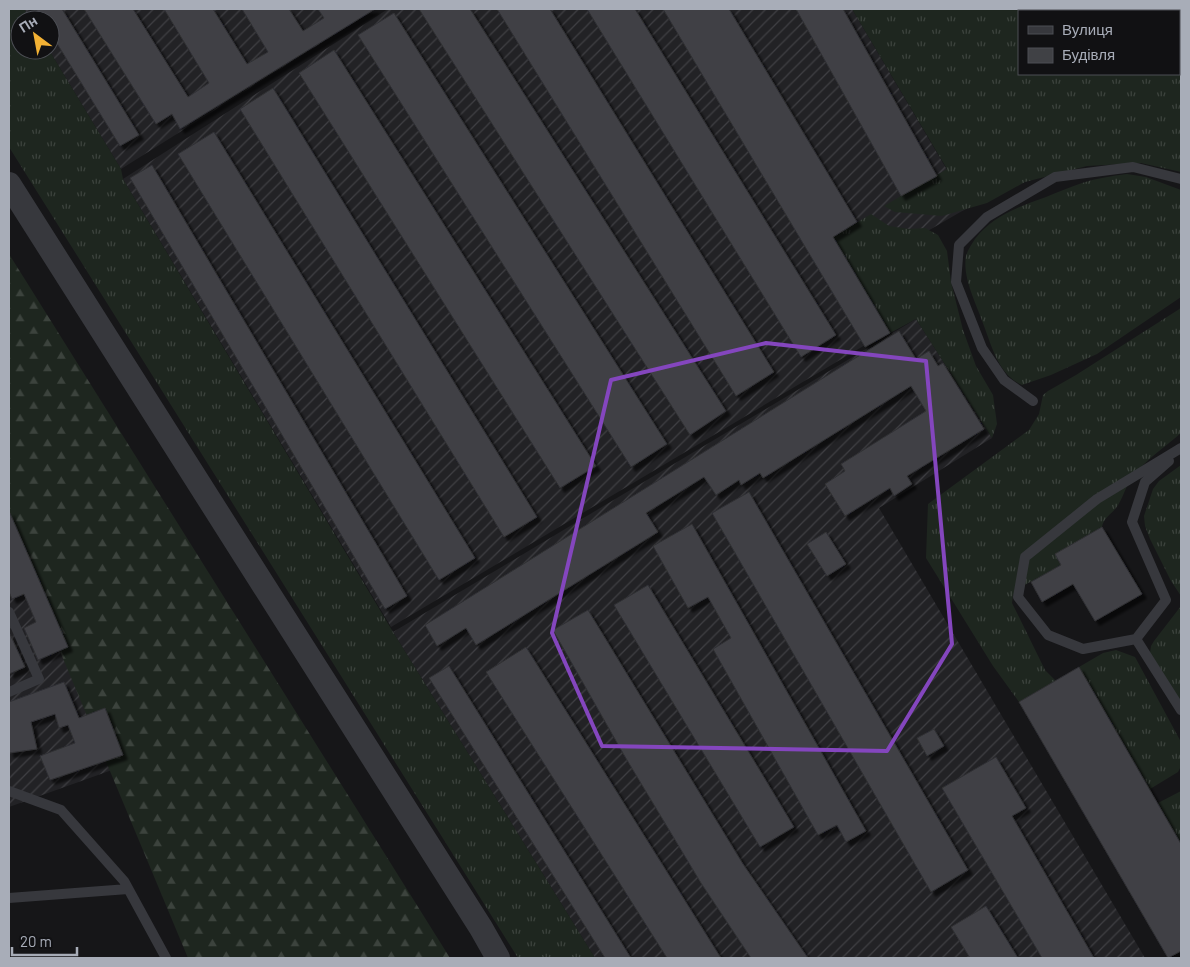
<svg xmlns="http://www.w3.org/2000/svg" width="1190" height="967" font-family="Barlow,sans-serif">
<defs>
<pattern id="industrial-furrows" width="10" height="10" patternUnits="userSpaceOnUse" patternTransform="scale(1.25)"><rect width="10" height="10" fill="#222225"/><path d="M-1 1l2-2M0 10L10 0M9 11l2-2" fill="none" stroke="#3f3f43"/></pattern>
<pattern id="grass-tufts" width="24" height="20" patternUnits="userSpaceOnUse" patternTransform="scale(1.25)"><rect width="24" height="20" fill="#1e261f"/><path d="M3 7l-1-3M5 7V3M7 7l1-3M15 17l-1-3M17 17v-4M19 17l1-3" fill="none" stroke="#3c433d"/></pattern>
<pattern id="forest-firs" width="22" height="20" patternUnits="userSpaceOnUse" patternTransform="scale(1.25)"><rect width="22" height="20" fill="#1e261f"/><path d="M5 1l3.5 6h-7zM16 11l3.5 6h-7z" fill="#3c433d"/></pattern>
<filter id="shadow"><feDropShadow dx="4.5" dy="4.5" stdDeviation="1" flood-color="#0009"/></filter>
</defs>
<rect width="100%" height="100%" fill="#161618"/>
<path fill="url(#industrial-furrows)" d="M24 9H376L121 169 49 50 50 20H31Z
M388 9H852L969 207 857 272 892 329 391 627 123 179Z
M916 319 992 438 879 508 1145 958H595L393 632Z
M9 477 137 761 9 807Z"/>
<path fill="url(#grass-tufts)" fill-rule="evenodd" d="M9 9H24L31 20H20V50H49L121 169 123 179 393 632 595 958H518L9 147Z
M852 9H1181V172L1141 163 1087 166 1025 182 987 203 942 216 895 212 884 206 947 169ZM1019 11H1179V74H1019Z
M1127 174 1146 177 1181 190V297L1097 354 1051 375 1022 385C999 375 992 347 984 326 977 305 962 278 966 256 968 249 972 244 975 239 993 215 1019 207 1046 197 1058 192 1070 187 1082 183 1097 178 1112 176 1127 174Z
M871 214 889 226 909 229 925 228 938 235 947 251 951 282 963 330 976 366 993 395 997 424 992 438 916 319 890 333 833 237Z
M1181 308V433C1165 447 1145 460 1132 478 1125 487 1123 499 1116 508 1111 514 1103 519 1102 527L1056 554 1061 565 1023 586 1013 595 1012 603 1019 617 1045 670 1056 681 1019 702 993 666 926 558 928 504 1029 430 1039 414 1043 395 1048 391 1076 375Z
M1181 465V596L1171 581 1150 539 1145 526 1144 516 1153 489 1159 481Z
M1181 606V704L1150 653 1151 646 1154 641Z
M1116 650 1135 657 1181 742V766L1178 772 1150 789 1079 667 1103 653Z
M1181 791V844L1158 803Z"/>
<path fill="url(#forest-firs)" d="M9 254 450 958H188L9 529Z"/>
<path fill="#404145" stroke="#303034" filter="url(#shadow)" d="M36 9H62L139 135 120 146 50 32V20H43Z
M84 9H133L188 97 209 83 164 9H213L247 64 268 52 242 9H289L303 31 324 18 318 9H375L180 129 172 114 156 124Z
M419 9H470L726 411 690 435Z
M497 9H550L774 372 736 396Z
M587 9H635L836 335 801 357Z
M663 9H729L857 222 833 237 890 333 865 347Z
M796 9H843L937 176 901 196Z
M394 13 667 444 631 467 358 35Z
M334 50 596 466 560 488 299 73Z
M273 88 537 517 504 537 240 109Z
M214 132 475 558 439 580 178 154Z
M152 165 407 596 385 609 130 178Z
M899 331 916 359 929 351 938 366 943 363 984 429 907 476 912 484 894 496 890 488 845 516 825 484 845 471 841 464 926 411 911 386 763 478 760 473 741 485 739 480 716 495 704 477 646 513 658 532 476 645 466 628 437 646 425 625Z
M749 492 968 870 931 892 712 513Z
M9 511 68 647 38 660 24 628 36 622 24 594 12 599 9 592Z
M692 524 866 831 846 842 837 825 818 835 713 649 731 638 708 597 688 608 653 546Z
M1102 527 1142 594 1095 621 1073 584 1042 602 1031 582 1061 565 1055 554Z
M826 532 846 564 827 576 807 544Z
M648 585 794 827 760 847 614 605Z
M588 610 743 864 808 958H751L701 883 624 755 553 630Z
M9 632 25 667 9 674Z
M526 647 721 958H667L486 672Z
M449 666 631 958H605L429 678Z
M1079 667 1181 844V951L1168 958 1019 702Z
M64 682 79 718 105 708 123 755 50 780 40 756 75 743 68 725 59 728 55 714 31 722 37 749 9 753V702Z
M934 729 944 746 927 756 917 738Z
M996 757 1026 808 1012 816 1094 958H1042L942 788Z
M986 906 1018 958H970L951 927Z"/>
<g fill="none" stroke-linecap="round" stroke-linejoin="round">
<path stroke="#37383d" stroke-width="10" d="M1033 401 1004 380 982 348 956 282 959 245 987 217 1055 177 1133 167 1181 179
M1169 461 1145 482 1132 522 1166 600 1136 639 1181 710
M9 612 39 679 9 692
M1136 639 1083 649 1048 635 1018 597 1025 557 1097 499 1181 448
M9 791 61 810 124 881 166 958
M9 898 128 889"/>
<path stroke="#37383d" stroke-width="24" d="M9 184 481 928 498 958"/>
</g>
<path fill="none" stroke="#8446be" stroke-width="4" stroke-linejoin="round" d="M766 343 926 361 952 644 887 751 602 746 552 633 611 380Z"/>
<rect width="1190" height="967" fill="none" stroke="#a8adb8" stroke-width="20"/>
<rect x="1018" y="10" width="162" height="65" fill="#111113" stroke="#4d4f55"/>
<rect x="1028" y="26" width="25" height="8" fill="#37383d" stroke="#4d4f55"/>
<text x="1062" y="35" font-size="15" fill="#a8adb8">Вулиця</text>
<rect x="1028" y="48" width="25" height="15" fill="#404145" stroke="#4d4f55"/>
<text x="1062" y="60" font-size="15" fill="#a8adb8">Будівля</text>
<g transform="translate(35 35) rotate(328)"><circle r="24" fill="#111113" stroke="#4d4f55"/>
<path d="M0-4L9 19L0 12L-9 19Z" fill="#f2b134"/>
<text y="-8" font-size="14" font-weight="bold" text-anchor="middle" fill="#a8adb8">Пн</text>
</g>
<path d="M12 947v8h65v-8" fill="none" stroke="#a8adb8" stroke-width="2.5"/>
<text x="20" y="947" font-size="15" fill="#a8adb8" stroke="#111113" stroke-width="4" paint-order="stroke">20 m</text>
</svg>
